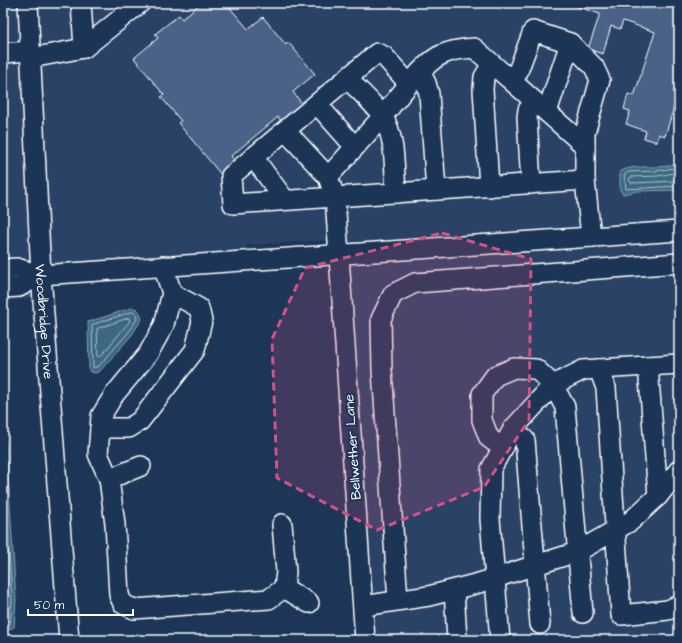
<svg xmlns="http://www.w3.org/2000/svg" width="682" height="643" font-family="'Architects Daughter',sans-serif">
<rect width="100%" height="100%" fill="#1d3557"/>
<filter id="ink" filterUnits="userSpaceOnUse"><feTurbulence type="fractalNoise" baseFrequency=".025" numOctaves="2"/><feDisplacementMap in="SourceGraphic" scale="8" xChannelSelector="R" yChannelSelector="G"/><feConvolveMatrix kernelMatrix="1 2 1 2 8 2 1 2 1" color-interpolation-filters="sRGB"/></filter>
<g filter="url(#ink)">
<path fill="#2b4266" d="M3 3H19L33 265 3 262 7 124 3 105Z
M36 3H679V162L657 167 627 168 623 194 637 191 679 190V223L349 246 348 239 247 245 248 254 49 267Z
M679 238V640H368L350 261Z
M34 287 35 298 3 302V295Z"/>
<path fill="#3c6882" stroke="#8aa4b4" d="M679 162V190L637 191 623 194 620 190V172C634 162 662 172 679 162Z
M132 308 137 309 140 313 142 319 131 336 99 372 95 373 89 371 88 322Z
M3 394 16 600 14 627 3 632Z"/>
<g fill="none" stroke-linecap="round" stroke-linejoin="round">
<path stroke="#b1c3cd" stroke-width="1" d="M679 167 657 171 628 172 624 175 626 189 679 186
M679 172 658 176 631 177 629 179 631 183 679 181
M132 312 136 314 137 319 128 333 99 366 93 368 92 325Z
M129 318 130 321 101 356 98 357 97 329Z
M3 458 12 600 10 624 3 628
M3 538 7 600 5 621 3 623"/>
</g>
<path fill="#4b6288" stroke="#fff" d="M201 3H226L248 29 263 17 286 45 288 42 315 74 293 92 302 104 281 121 278 117 231 156 238 164 223 177 178 123 181 121 161 97 164 95 134 58 158 38 155 34 179 15 182 19Z
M566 3H679V91L665 136 659 134 657 142 644 138 646 131 626 124 630 111 624 109 628 94 634 96 655 32 623 21 620 29 611 26 603 54 588 49 600 14Z"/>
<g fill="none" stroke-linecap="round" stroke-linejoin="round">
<defs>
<g id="minor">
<path id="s1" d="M28 3 41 275 69 640"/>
<path d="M81 3 84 48"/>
<path d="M3 53 30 51"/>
<path d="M31 58 84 48 140 3"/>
<path d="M420 72 426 83 429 94 436 190"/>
<path d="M506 76 585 146"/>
<path d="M347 78C359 91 374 103 383 117 396 138 394 169 396 193"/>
<path d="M317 104 355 147"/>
<path d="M547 112 570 43"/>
<path d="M285 130 328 177"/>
<path d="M253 157 285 200"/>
<path d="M585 180 591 237"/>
<path d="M531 184 527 117 528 110 534 101"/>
<path d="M489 187 483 89 484 77 492 64"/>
<path d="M163 266 172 293 164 325 148 354 114 395 101 416 98 454 109 479 115 524 119 595 123 604 134 609 269 599 284 588 286 572 282 524"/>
<path d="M3 269 17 268 41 275 679 231"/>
<path d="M3 288 19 287 41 275"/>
<path d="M648 366 658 496"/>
<path d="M599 369 606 388 621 615 668 610 679 605"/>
<path d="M100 428H129L140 421 195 350 202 321 199 308 172 293"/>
<path d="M513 429 525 440 540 624"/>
<path d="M503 448 489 438 482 420V394L495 376 514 368 536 369 553 385 565 407 583 613"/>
<path d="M109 479 141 466"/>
<path d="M284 588 309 603"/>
<path d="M454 590 457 640"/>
<path d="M398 600 382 370 381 319 393 294 415 283 679 263"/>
<path d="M363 606 429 596 479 583 577 552 631 521 658 496 679 470"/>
<path d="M365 640 335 197 233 204 231 176 377 53 384 56 409 84 382 117 328 177 335 197 585 180V133L600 80 594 67 570 43 533 31 517 74 506 76 474 48C438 50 432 59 409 84"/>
<path d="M500 640 490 519 491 469 513 429 553 385 583 370 679 364"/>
</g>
</defs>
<use href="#minor" stroke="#fff" stroke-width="22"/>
<use href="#minor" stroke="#1d3557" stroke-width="19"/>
</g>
</g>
<path fill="#d15284" fill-opacity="0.2" stroke="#d15284" stroke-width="3" stroke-dasharray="8 5" stroke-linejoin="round" d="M442 233 531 259 529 420 484 487 377 530 277 478 272 339 305 268Z"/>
<g text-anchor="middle" stroke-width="4" stroke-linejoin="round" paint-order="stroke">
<g font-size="14" fill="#fff" stroke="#1d3557">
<text dy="5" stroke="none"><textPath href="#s1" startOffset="319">Woodbridge Drive</textPath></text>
<text transform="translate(352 447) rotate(-94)" y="5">Bellwether Lane</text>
</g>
</g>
<rect width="682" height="643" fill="none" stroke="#1d3557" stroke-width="16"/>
<rect x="8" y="8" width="666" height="627" fill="none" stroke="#fff" stroke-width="1.5" filter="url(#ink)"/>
<path d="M28 609v6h105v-6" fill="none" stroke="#ffffff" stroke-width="2"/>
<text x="34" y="609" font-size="12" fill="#ffffff" stroke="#1d3557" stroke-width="3" paint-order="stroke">50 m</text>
</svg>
